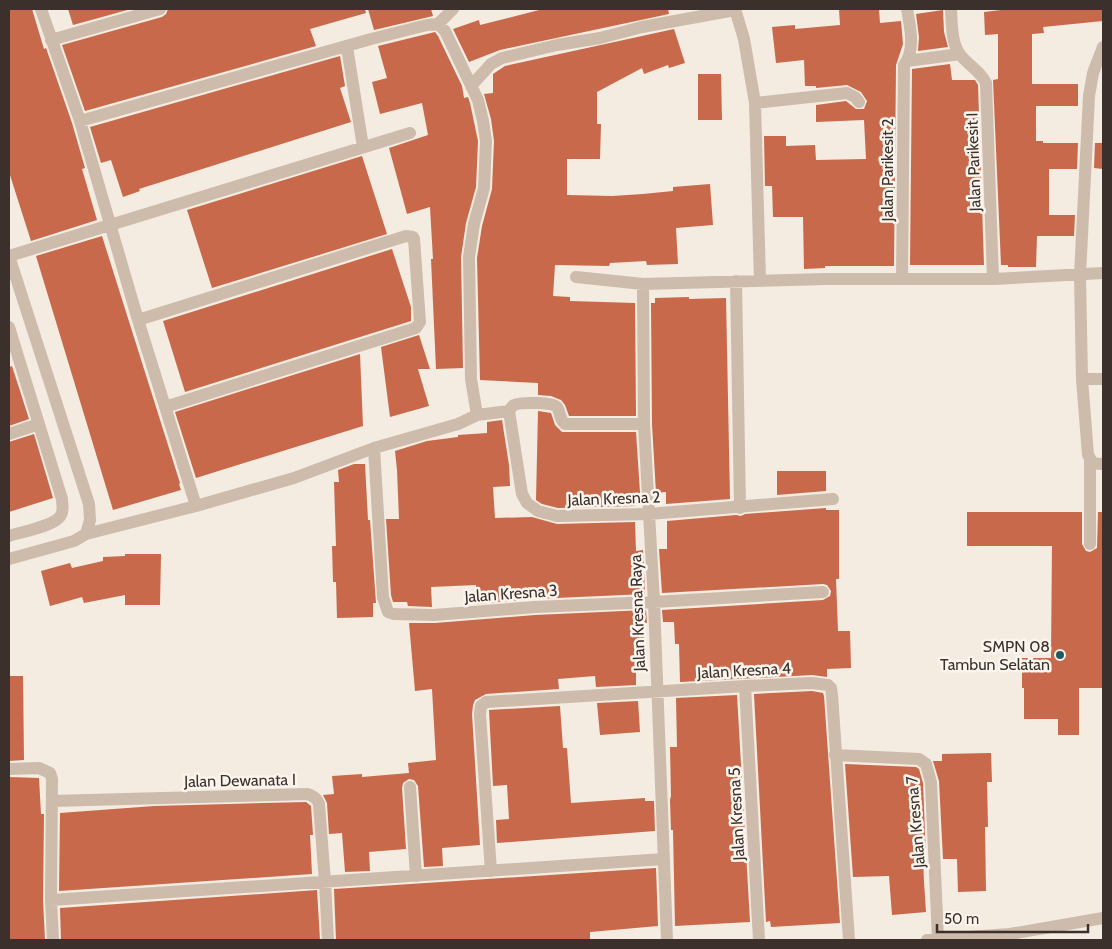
<svg xmlns="http://www.w3.org/2000/svg" width="1112" height="949" font-family="Cabin,sans-serif">
<rect width="100%" height="100%" fill="#f4ebe1"/>
<path fill="#c8694b" d="M9 9H32L44 49 46 48 72 123 85 168 82 169 97 220 31 241 9 172Z
M68 9H131L73 25Z
M168 9H365L366 13 310 29 316 46 85 111 62 45 162 17 166 14Z
M368 9H431L433 16 374 30Z
M543 9H668L669 14 500 50 469 62 453 29 479 20 480 25Z
M839 9H879L880 23 901 21 903 44 896 65 894 266H825V268L804 269 803 217H773L772 186H765L764 136H786V146L815 145 816 160 866 159 864 120 816 122V105L846 101 856 109H864L867 101 861 92 847 85 816 88V86H805L804 60 776 63 772 27 795 25V29L840 25Z
M1010 9H1103V21L1043 27 1044 33 1032 34V84H1078V106H1036V141H1043V143H1078L1077 169H1049V215H1075L1074 236H1037L1036 267H1008V265H1001L993 80 998 79V34L985 35 984 12Z
M943 10 944 32 948 47 918 51 919 37 916 14Z
M674 29 685 63 669 68 668 65 644 74 642 68 597 92V124H601L600 159H567V195L612 196 643 194 673 191V187L710 184 713 225 676 228 678 264 647 265 646 261 610 263 609 266 555 265 553 296 570 297V301L635 303 636 416H569L565 405 561 400 551 396 538 395V383L480 380 477 258 482 226 492 189 494 141 491 119 484 94 493 93V74L505 66Z
M435 32 438 36 462 86 464 98 468 97 470 103 478 141 476 187 466 223 461 257 463 368 436 369 431 259H433L430 207 407 214 389 148 428 135 422 103 380 114 372 82 387 78 378 46Z
M340 56 345 86 340 88 351 122 139 189 140 191 123 197 111 160 101 163 90 127Z
M950 64 952 80H975L978 85 984 265H910L912 69Z
M698 74H721L722 120H698Z
M1095 143H1103V169L1094 168Z
M362 156 387 234 212 288 187 210Z
M102 236 180 483 179 484 181 490 113 510 36 256Z
M392 249 411 307V321L185 392 163 321Z
M689 297V299L726 298 730 499 666 504V492L656 493 652 424 651 303H655V298Z
M419 335 430 369H418L429 406 390 417 381 347Z
M360 354 363 426 196 478 175 412Z
M12 366 29 419 9 426V367Z
M538 411 551 413 555 425 562 432H636L640 493H634L635 506 558 508 542 504 536 500Z
M502 420 509 465 510 486 493 487 495 518 532 517 557 524 635 522 636 551 643 550 645 594 534 599 476 604V585L431 587 432 607 408 606 407 602H393L391 595 386 519H399L397 470 395 451 427 441 458 437V435L487 433V422Z
M34 434 53 498 9 512V442Z
M354 464H365L368 520H370L376 603H373V617L337 618 336 582H333L332 546H336L334 482H339L338 470Z
M777 471H826V491L777 495Z
M826 508V510H839V579H836L838 631H850L851 668 827 669V677L812 675 680 682 679 644H675L674 622H663L662 610 823 600 830 596 831 591 827 585 823 584 662 593 659 549H667V521L736 515 741 516 745 514Z
M967 512H1082V544L1086 551 1090 552 1097 548 1098 512H1103V688H1079V735H1058V719H1024V688H1022V658H1051L1052 546H967Z
M125 554H161L160 605H125V595L84 603 82 597 50 606 41 571 70 563 72 568 103 561V557L125 556Z
M646 610 647 623H643L647 671 636 672V685L596 687 595 676 558 679 559 689 486 694 475 700 473 705 472 714 480 845 442 848 443 866 424 867 418 786 414 780 409 779 403 783 402 788 406 849 369 852 370 871 345 872 342 833 329 834 327 803 323 795 334 794 332 776 362 774V777L409 773 408 763 436 760 432 689 415 691 409 623H435L535 615Z
M9 676H23L24 760 9 761Z
M812 691 823 693 824 696 840 923 771 927 770 921 766 922 754 694Z
M737 695 750 922 675 926 673 830H671L670 800 671 796 670 747H677L676 698Z
M638 701 640 732 600 735 597 703Z
M560 706 563 748H567L571 803 645 798V801H654L655 831 497 843 496 820 509 819 507 785 493 786 489 710Z
M991 753 992 782H987L988 827H985L986 891 958 892 957 859H943L939 781 933 761H942V754Z
M845 764 916 767 919 769 923 783 926 859H923L924 882 926 912 892 915 889 876 853 877Z
M9 777 39 778 41 814H44L43 900 45 940H9Z
M306 802 311 806 313 835H310L312 874 59 891 60 813 154 806Z
M656 868 658 926 590 932V939L565 940H336L334 889Z
M317 890 320 940H61L60 908Z"/>
<g fill="none" stroke-linecap="round" stroke-linejoin="round">
<path stroke="#cdbbac" stroke-width="12" d="M41 9 80 121 138 320 196 506
M735 9 744 39 755 103 760 281
M951 9C952 22 951 41 959 53 966 64 980 70 986 83L993 279
M51 40 160 9
M347 47 363 147
M1103 47 1093 73 1089 96 1080 275 1082 379 1088 455 1093 463 1103 464
M907 61 960 54
M471 86 491 64 502 58 557 45 600 38 642 27 735 10
M755 103 847 93 855 97 859 102
M80 121 371 39 427 25 438 24 453 9
M9 256 410 133
M9 256 89 504 90 520 86 534 74 541 9 559
M576 277 643 284 826 279H993L1103 273
M902 279 904 65C916 49 910 27 907 9
M736 281 740 508
M643 284 644 424 654 602 667 940
M138 320 406 236 413 237 414 239 420 322 416 328 165 407
M9 327 62 499C62 504 64 510 61 515 56 526 21 532 9 536
M1082 379H1103
M509 411C511 408 511 407 514 405 520 402 553 402 557 407 561 413 559 419 565 424H644
M477 415 509 411 522 494 527 503 538 511 557 516 649 514 833 499
M9 434 39 424
M374 448 383 597 388 612 394 614 434 615 535 607 654 602 823 592
M1090 460V544
M86 534 196 506 294 478 374 448 458 424 477 415 471 379 469 257 474 224 484 188 486 141 483 121 478 100 445 31 438 24
M745 686 759 940
M835 755 919 759 926 764 931 782 938 940
M9 769 39 768 50 773 52 779 51 900 53 940
M410 787 416 876
M52 801 308 794C314 797 317 798 319 804L325 882 328 940
M491 871 480 714 481 706 486 702 745 686 812 683 828 685 831 688 832 695 849 940
M51 900 664 859
M927 940 1010 934 1103 918"/>
</g>
<circle fill="#1f5a5e" stroke="#fbf5ee" stroke-width="2" cx="1060" cy="655" r="5"/>
<g text-anchor="middle" stroke-width="5" stroke-linejoin="round" paint-order="stroke">
<g font-size="16" fill="#3b302b" stroke="#fbf5ee">
<text transform="translate(973 162) rotate(-92)" y="6">Jalan Parikesit I</text>
<text transform="translate(887 170) rotate(-90)" y="6">Jalan Parikesit 2</text>
<text transform="translate(614 498) rotate(-2)" y="6">Jalan Kresna 2</text>
<text transform="translate(511 593) rotate(-4)" y="6">Jalan Kresna 3</text>
<text transform="translate(637 613) rotate(-92)" y="6">Jalan Kresna Raya</text>
<text transform="translate(744 670) rotate(-3)" y="6">Jalan Kresna 4</text>
<text transform="translate(240 780) rotate(-1)" y="6">Jalan Dewanata I</text>
<text transform="translate(736 814) rotate(-93)" y="6">Jalan Kresna 5</text>
<text transform="translate(915 822) rotate(-95)" y="6">Jalan Kresna 7</text>
</g>
<g font-size="16" fill="#3b302b" stroke="#fbf5ee" text-anchor="end">
<text x="1050" y="652">SMPN 08<tspan x="1050" dy="18">Tambun Selatan</tspan></text>
</g>
</g>
<rect width="1112" height="949" fill="none" stroke="#3b302b" stroke-width="20"/>
<path d="M937 924v8h151v-8" fill="none" stroke="#3b302b" stroke-width="2.5"/>
<text x="944" y="924" font-size="15" fill="#3b302b" stroke="#fbf5ee" stroke-width="4" paint-order="stroke">50 m</text>
</svg>
